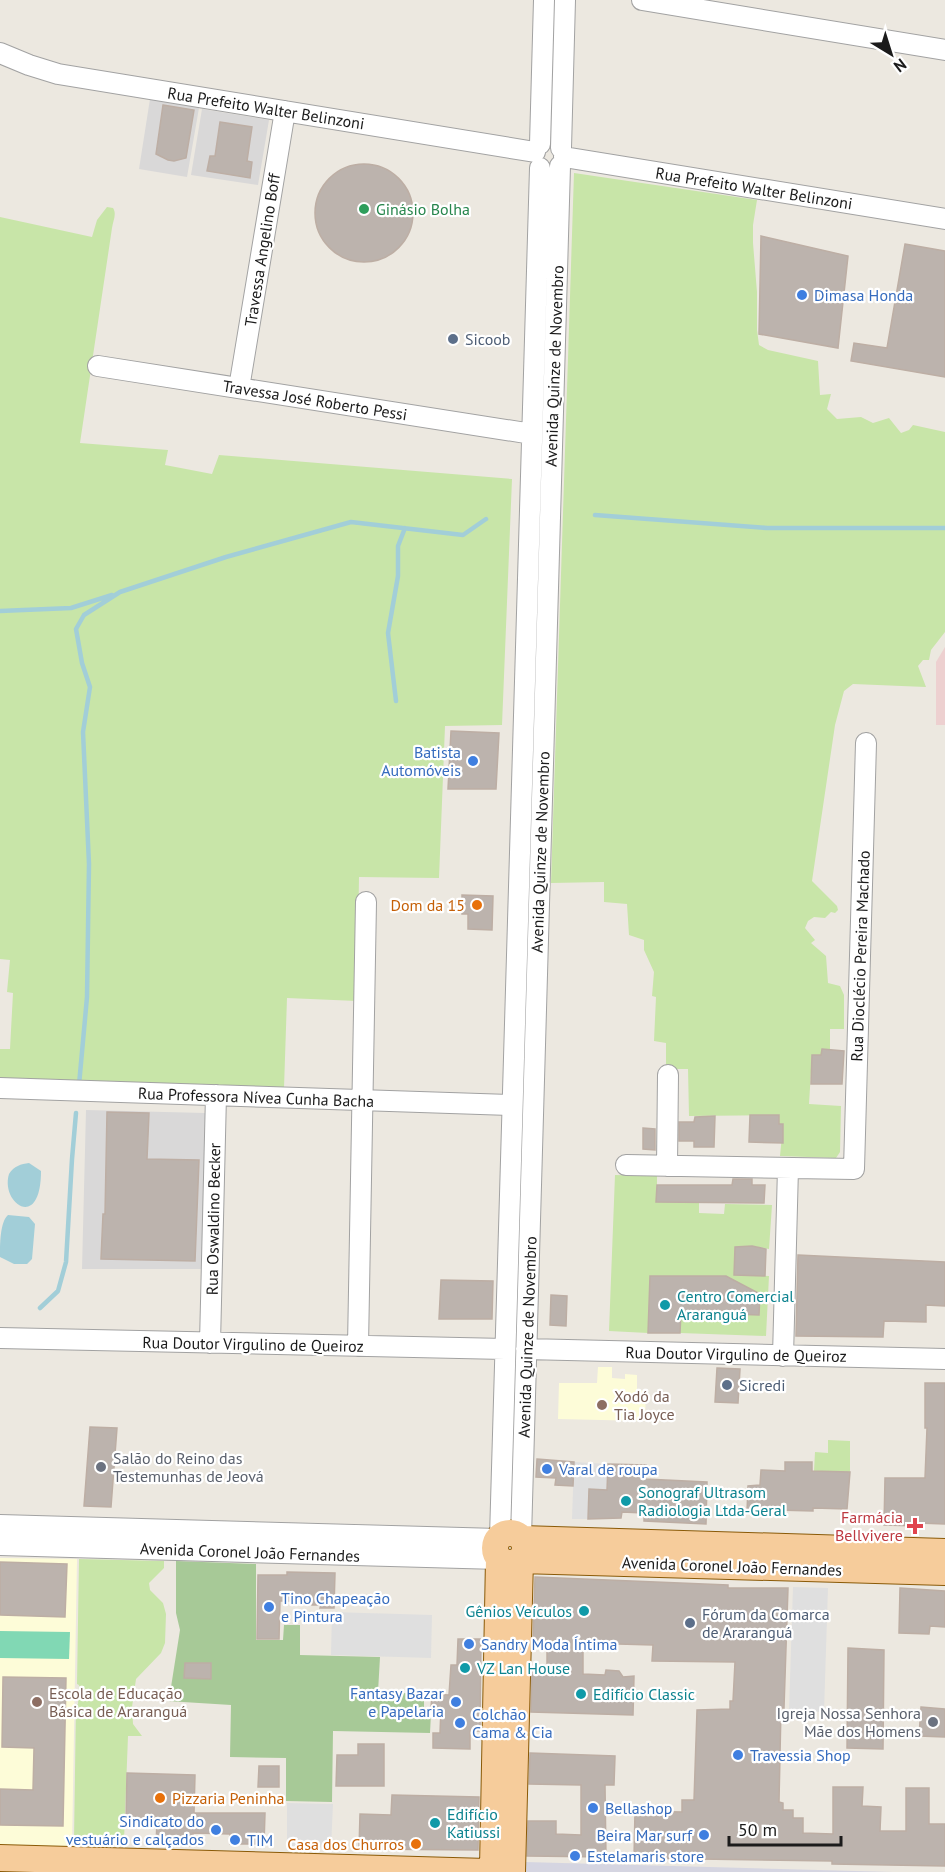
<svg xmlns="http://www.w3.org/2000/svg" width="945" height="1872" font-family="'PT Sans',sans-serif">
<rect width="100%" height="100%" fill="#ece8e0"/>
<path fill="#d9d8d8" d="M150 99 199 108 187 177 139 169Z
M202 109 269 120 258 185 191 175Z
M86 1110 205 1113 203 1269H82Z"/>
<path fill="#edd0d0" d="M945 647V725H936V662Z"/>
<path fill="#fdfcd8" d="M598 1367H612V1378L625 1379V1374L637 1375V1390L646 1391 645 1421 558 1419 559 1383H597Z
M0 1558 77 1559 72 1847 0 1846Z"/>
<path fill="#c8e5a8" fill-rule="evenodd" d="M574 173 757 200 753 225V243L757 292V330L759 345 768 350 818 361 820 395 831 394 827 409 837 419 861 417 873 423 889 418 901 433 909 430 913 425 945 432V632L931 650 929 660H923L918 666 926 687 853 684 844 691 835 725 812 881 837 906 838 910 835 913 831 912 825 918 814 917 808 921 805 928 815 940 811 943 826 956 828 983 840 986 844 995V1029H830V1050L822 1049 821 1055H812L809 1104 841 1106 840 1152 836 1158 780 1156 783 1125 779 1124V1115L689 1116 688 1069H666V1043L654 1041 656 997 652 996 654 972 644 950V940L629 935 627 904 604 902V882L551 883Z
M107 207 113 208C117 214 113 221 112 228L80 443 168 450 165 465 212 474 219 455 512 479 502 725 445 726 439 878 359 877 357 1001 287 998 284 1088 0 1080V1049H10L13 993 7 992 10 960 0 959V217L92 237 97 220Z
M615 1175 657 1176V1201L699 1202V1213L724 1214 725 1204 772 1205 769 1249 752 1246 735 1247 734 1275 769 1276 766 1336 680 1333 682 1276H650L648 1333 609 1331ZM701 1277 759 1315 699 1313Z
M828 1440 850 1441V1472L814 1471 815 1452 828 1453Z
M79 1559 164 1561V1568L149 1583 150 1590 163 1603 166 1614 165 1643 161 1653 136 1679 132 1707 133 1724 142 1736H128L124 1841 74 1840 76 1705 78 1704 79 1685 77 1684Z"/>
<path fill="#a7c997" d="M176 1561 256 1564V1640H283L284 1625H300V1655L380 1657 378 1692 424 1694V1712L431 1713 430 1733 333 1731 332 1802 286 1801V1758L230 1757 231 1705 167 1701V1693L171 1687 180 1630 176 1613Z"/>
<path fill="#81d8b4" d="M0 1631 70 1632 69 1659 0 1658Z"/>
<path fill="#dfdfdf" d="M574 1462 608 1464 607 1490 589 1489 588 1519H572Z
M793 1587 828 1588 824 1712 789 1711Z
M332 1612 432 1615 431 1658 331 1655Z
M287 1803 333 1804 331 1848 287 1846Z"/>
<path fill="#d5d5e1" d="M525 1862 893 1872H525Z"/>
<path fill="#a2ced8" d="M29 1163 41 1171C41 1232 0 1203 9 1174 14 1166 21 1164 29 1163Z
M8 1215 29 1217 35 1224 32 1259 27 1264H14L0 1257C0 1244 0 1222 8 1215Z"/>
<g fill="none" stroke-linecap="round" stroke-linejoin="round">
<path stroke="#a2ced8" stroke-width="4.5" d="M595 515 767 528H945
M120 592 226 557 351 522 463 535 486 519
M0 611 71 608 112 595
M396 701 388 633 398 576V546L405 528
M79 1085 87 997 89 864 83 732 90 687 82 663 76 629 84 615 120 592
M40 1308 58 1291 66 1262 72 1159 76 1113"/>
</g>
<path fill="#bcb3ad" stroke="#bdaea4" stroke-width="1.5" d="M163 105 194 110 186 158 174 161 168 160 156 154Z
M220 122 252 127 247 161 252 162 250 178 207 171 210 156H215Z
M315 213a49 49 0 1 1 98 0a49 49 0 1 1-98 0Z
M761 236 848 256 838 348 759 334Z
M905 244 945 251V377L851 361 854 343 887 348Z
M451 731 499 733 496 789H448Z
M462 895 493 896 492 930 468 929V914H462Z
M822 1049 844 1051 842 1084H811L812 1055H821Z
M107 1112 149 1113 147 1159 199 1160 195 1261 101 1259 103 1214H105Z
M750 1115H779V1124H783V1143L749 1142Z
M715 1116 714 1147H694V1141H679V1122H694L695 1117Z
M643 1128 655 1129V1150L643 1149Z
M733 1179H752V1185H765L764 1203 656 1202 657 1185H732Z
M752 1246 766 1249 765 1276 734 1275 735 1247Z
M798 1255 945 1262V1306L926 1305V1322L884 1321 883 1337 796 1336Z
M650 1276H726L760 1294 759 1315 681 1312 680 1333H648Z
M441 1280 493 1281 492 1319H439Z
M551 1295 567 1296 566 1326 550 1325Z
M717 1368 740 1369 738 1403 715 1402Z
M925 1383H945V1524L918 1523V1526L884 1525 885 1478H925L927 1428H925Z
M90 1427 117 1428 111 1507 84 1506Z
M537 1459 574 1462 573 1486 555 1485 556 1478 536 1477Z
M785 1462H812V1471L850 1472 847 1509 813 1508V1511L776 1510V1513L747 1512 748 1486 760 1485 761 1470 785 1471Z
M608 1464 646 1465 645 1479 707 1482 706 1524 644 1521V1513L622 1512 621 1518 588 1519 589 1489 607 1490Z
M0 1562 67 1564 65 1617 0 1615Z
M287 1572 335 1573 334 1608H320L321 1605H312V1601H280L279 1639H257L258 1575H287Z
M535 1577 728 1585V1588H788L784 1708H781L779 1802 783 1803V1810H793V1818H803V1833L833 1834V1787H863L862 1806 881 1807 880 1831H906V1788H929V1824H945V1866L832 1864V1861L634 1858 635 1811 682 1812V1800H694L697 1710 730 1709V1701H733L735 1662 652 1661 653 1645 583 1643V1674L605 1675 606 1670 619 1671 623 1677 634 1676 633 1715 531 1712 532 1668H547V1641H533Z
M900 1588 945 1591V1627L930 1626 929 1634 899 1633Z
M458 1639H481L480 1731H470V1749L433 1748V1733H440L441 1708H431L432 1694 449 1695 451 1665H457Z
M848 1648 884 1650 883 1749 847 1748Z
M185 1663H211V1679L184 1678Z
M3 1677 66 1678 63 1826 0 1825V1789L33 1790 34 1748 2 1747Z
M921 1707 945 1709V1737L919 1736Z
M358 1744H384V1786H336L337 1755H358Z
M530 1753 615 1756 614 1785H605L606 1857 527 1856 528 1821H556V1834L581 1835V1785L529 1784Z
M259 1766H279V1787H258Z
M127 1773 195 1775 194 1813H265L264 1844H230V1834L193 1833V1846L156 1845 157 1821H126Z
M392 1795 479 1797 478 1850 359 1849 360 1814 391 1815Z"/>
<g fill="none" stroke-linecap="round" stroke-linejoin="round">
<defs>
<path id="minor" d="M642 0 945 50
M0 53 29 65 58 74 535 152
M540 144 544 0
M561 148 565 0
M564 157 945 219
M98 366 532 434
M239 388 285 111
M0 1088 512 1105
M626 1165 854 1169 866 743
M667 1166 668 1075
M0 1338 505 1349
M210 1343 216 1095
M358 1346 366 902
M526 1349 945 1359
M783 1356 788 1168
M0 1525 498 1539
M500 1537 540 168
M521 1537 560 166
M0 1545 499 1559"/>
<path id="major" d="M495 1548a15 15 0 1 1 30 0a15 15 0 1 1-30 0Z
M522 1539 945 1552
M0 1858 487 1872
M493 1868 499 1559
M512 1872 520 1560 945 1572"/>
</defs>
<use href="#minor" stroke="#a2a2a2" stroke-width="22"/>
<use href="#major" stroke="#8a5a07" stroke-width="28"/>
<use href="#minor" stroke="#fff" stroke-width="20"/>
<use href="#major" stroke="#f6cc9b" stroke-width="26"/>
</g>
<circle fill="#2e9e5b" stroke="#fff" stroke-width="2" cx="364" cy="209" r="6"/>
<g fill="#3f7fe0" stroke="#fff" stroke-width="2">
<circle cx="802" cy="295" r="6"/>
<circle cx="473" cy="761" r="6"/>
<circle cx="547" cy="1469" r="6"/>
<circle cx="269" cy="1607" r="6"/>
<circle cx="469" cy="1644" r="6"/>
<circle cx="456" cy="1702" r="6"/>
<circle cx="460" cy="1723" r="6"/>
<circle cx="738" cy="1755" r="6"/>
<circle cx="593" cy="1808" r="6"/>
<circle cx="216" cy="1830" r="6"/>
<circle cx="704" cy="1835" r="6"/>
<circle cx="235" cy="1840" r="6"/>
<circle cx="575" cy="1856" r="6"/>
</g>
<g fill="#5c6f8a" stroke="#fff" stroke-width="2">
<circle cx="453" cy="339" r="6"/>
<circle cx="727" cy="1385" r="6"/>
<circle cx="690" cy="1623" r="6"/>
</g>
<g fill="#e8710a" stroke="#fff" stroke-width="2">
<circle cx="477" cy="905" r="6"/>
<circle cx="160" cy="1798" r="6"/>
<circle cx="416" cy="1844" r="6"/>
</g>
<g fill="#0f9aa8" stroke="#fff" stroke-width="2">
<circle cx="665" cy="1305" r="6"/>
<circle cx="626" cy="1501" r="6"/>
<circle cx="584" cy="1611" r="6"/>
<circle cx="465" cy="1668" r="6"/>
<circle cx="581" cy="1694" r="6"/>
<circle cx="435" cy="1823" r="6"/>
</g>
<g fill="#8d6e63" stroke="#fff" stroke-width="2">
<circle cx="602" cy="1405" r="6"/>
<circle cx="37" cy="1702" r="6"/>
</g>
<g fill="#6b7280" stroke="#fff" stroke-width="2">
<circle cx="101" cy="1467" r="6"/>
<circle cx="933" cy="1722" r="6"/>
</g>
<path fill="#e0444e" stroke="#fff" stroke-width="2" d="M912 1517h6v6h6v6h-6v6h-6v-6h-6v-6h6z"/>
<g text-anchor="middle" stroke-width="4.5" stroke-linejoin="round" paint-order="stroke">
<g font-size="16" fill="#1b1b1b" stroke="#fff">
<text transform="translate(266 108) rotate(9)" y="6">Rua Prefeito Walter Belinzoni</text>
<text transform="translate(754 188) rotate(9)" y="6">Rua Prefeito Walter Belinzoni</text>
<text transform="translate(262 250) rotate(-81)" y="6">Travessa Angelino Boff</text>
<text transform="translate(554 366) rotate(-88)" y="6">Avenida Quinze de Novembro</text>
<text transform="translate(315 400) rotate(9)" y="6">Travessa José Roberto Pessi</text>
<text transform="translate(540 852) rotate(-88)" y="6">Avenida Quinze de Novembro</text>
<text transform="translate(860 956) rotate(-88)" y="6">Rua Dioclécio Pereira Machado</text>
<text transform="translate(256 1097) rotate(2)" y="6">Rua Professora Nívea Cunha Bacha</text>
<text transform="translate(213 1219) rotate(-89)" y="6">Rua Oswaldino Becker</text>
<text transform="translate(527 1337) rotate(-88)" y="6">Avenida Quinze de Novembro</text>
<text transform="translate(253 1344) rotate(1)" y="6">Rua Doutor Virgulino de Queiroz</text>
<text transform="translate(736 1354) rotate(1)" y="6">Rua Doutor Virgulino de Queiroz</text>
<text transform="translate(250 1552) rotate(2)" y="6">Avenida Coronel João Fernandes</text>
<text transform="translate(732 1566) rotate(2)" y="6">Avenida Coronel João Fernandes</text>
</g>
<g font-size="16" fill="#27864d" stroke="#fff" text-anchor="start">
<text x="376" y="215">Ginásio Bolha</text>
</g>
<g font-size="16" fill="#366cbe" stroke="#fff" text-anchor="start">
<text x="814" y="301">Dimasa Honda</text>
<text x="461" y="758" text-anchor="end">Batista<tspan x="461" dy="18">Automóveis</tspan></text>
<text x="559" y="1475">Varal de roupa</text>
<text x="281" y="1604">Tino Chapeação<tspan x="281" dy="18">e Pintura</tspan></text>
<text x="481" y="1650">Sandry Moda Íntima</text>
<text x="444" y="1699" text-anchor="end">Fantasy Bazar<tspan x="444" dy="18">e Papelaria</tspan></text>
<text x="472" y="1720">Colchão<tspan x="472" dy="18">Cama &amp; Cia</tspan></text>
<text x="750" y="1761">Travessia Shop</text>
<text x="605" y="1814">Bellashop</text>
<text x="204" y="1827" text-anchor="end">Sindicato do<tspan x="204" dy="18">vestuário e calçados</tspan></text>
<text x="692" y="1841" text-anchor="end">Beira Mar surf</text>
<text x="247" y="1846">TIM</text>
<text x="587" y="1862">Estelamaris store</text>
</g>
<g font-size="16" fill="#4e5e75" stroke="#fff" text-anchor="start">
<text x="465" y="345">Sicoob</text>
<text x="739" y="1391">Sicredi</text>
<text x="702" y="1620">Fórum da Comarca<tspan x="702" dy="18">de Araranguá</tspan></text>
</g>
<g font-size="16" fill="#c56008" stroke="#fff" text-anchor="end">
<text x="465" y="911">Dom da 15</text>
<text x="172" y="1804" text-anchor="start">Pizzaria Peninha</text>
<text x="404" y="1850">Casa dos Churros</text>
</g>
<g font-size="16" fill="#0d838f" stroke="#fff" text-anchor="start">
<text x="677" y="1302">Centro Comercial<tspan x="677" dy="18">Araranguá</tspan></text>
<text x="638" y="1498">Sonograf Ultrasom<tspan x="638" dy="18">Radiologia Ltda-Geral</tspan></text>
<text x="572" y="1617" text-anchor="end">Gênios Veículos</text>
<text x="477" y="1674">VZ Lan House</text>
<text x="593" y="1700">Edifício Classic</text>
<text x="447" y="1820">Edifício<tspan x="447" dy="18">Katiussi</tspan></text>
</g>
<g font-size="16" fill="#785e54" stroke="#fff" text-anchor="start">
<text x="614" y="1402">Xodó da<tspan x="614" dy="18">Tia Joyce</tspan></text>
<text x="49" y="1699">Escola de Educação<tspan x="49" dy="18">Básica de Araranguá</tspan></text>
</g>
<g font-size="16" fill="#5b616d" stroke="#fff" text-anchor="start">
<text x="113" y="1464">Salão do Reino das<tspan x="113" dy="18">Testemunhas de Jeová</tspan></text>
<text x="921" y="1719" text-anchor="end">Igreja Nossa Senhora<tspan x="921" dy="18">Mãe dos Homens</tspan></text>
</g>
<g font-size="16" fill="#be3a42" stroke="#fff" text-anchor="end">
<text x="903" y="1523">Farmácia<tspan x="903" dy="18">Bellvivere</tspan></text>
</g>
</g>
<g transform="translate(891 54) rotate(142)" stroke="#ffffff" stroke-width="4.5" paint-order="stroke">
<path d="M0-4.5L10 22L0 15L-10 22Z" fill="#1b1b1b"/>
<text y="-9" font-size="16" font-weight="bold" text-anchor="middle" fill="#1b1b1b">N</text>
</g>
<path d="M729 1836v9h112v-9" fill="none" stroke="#1b1b1b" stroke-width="3"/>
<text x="738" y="1836" font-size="18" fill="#1b1b1b" stroke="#ffffff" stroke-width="4.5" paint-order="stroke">50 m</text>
</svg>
